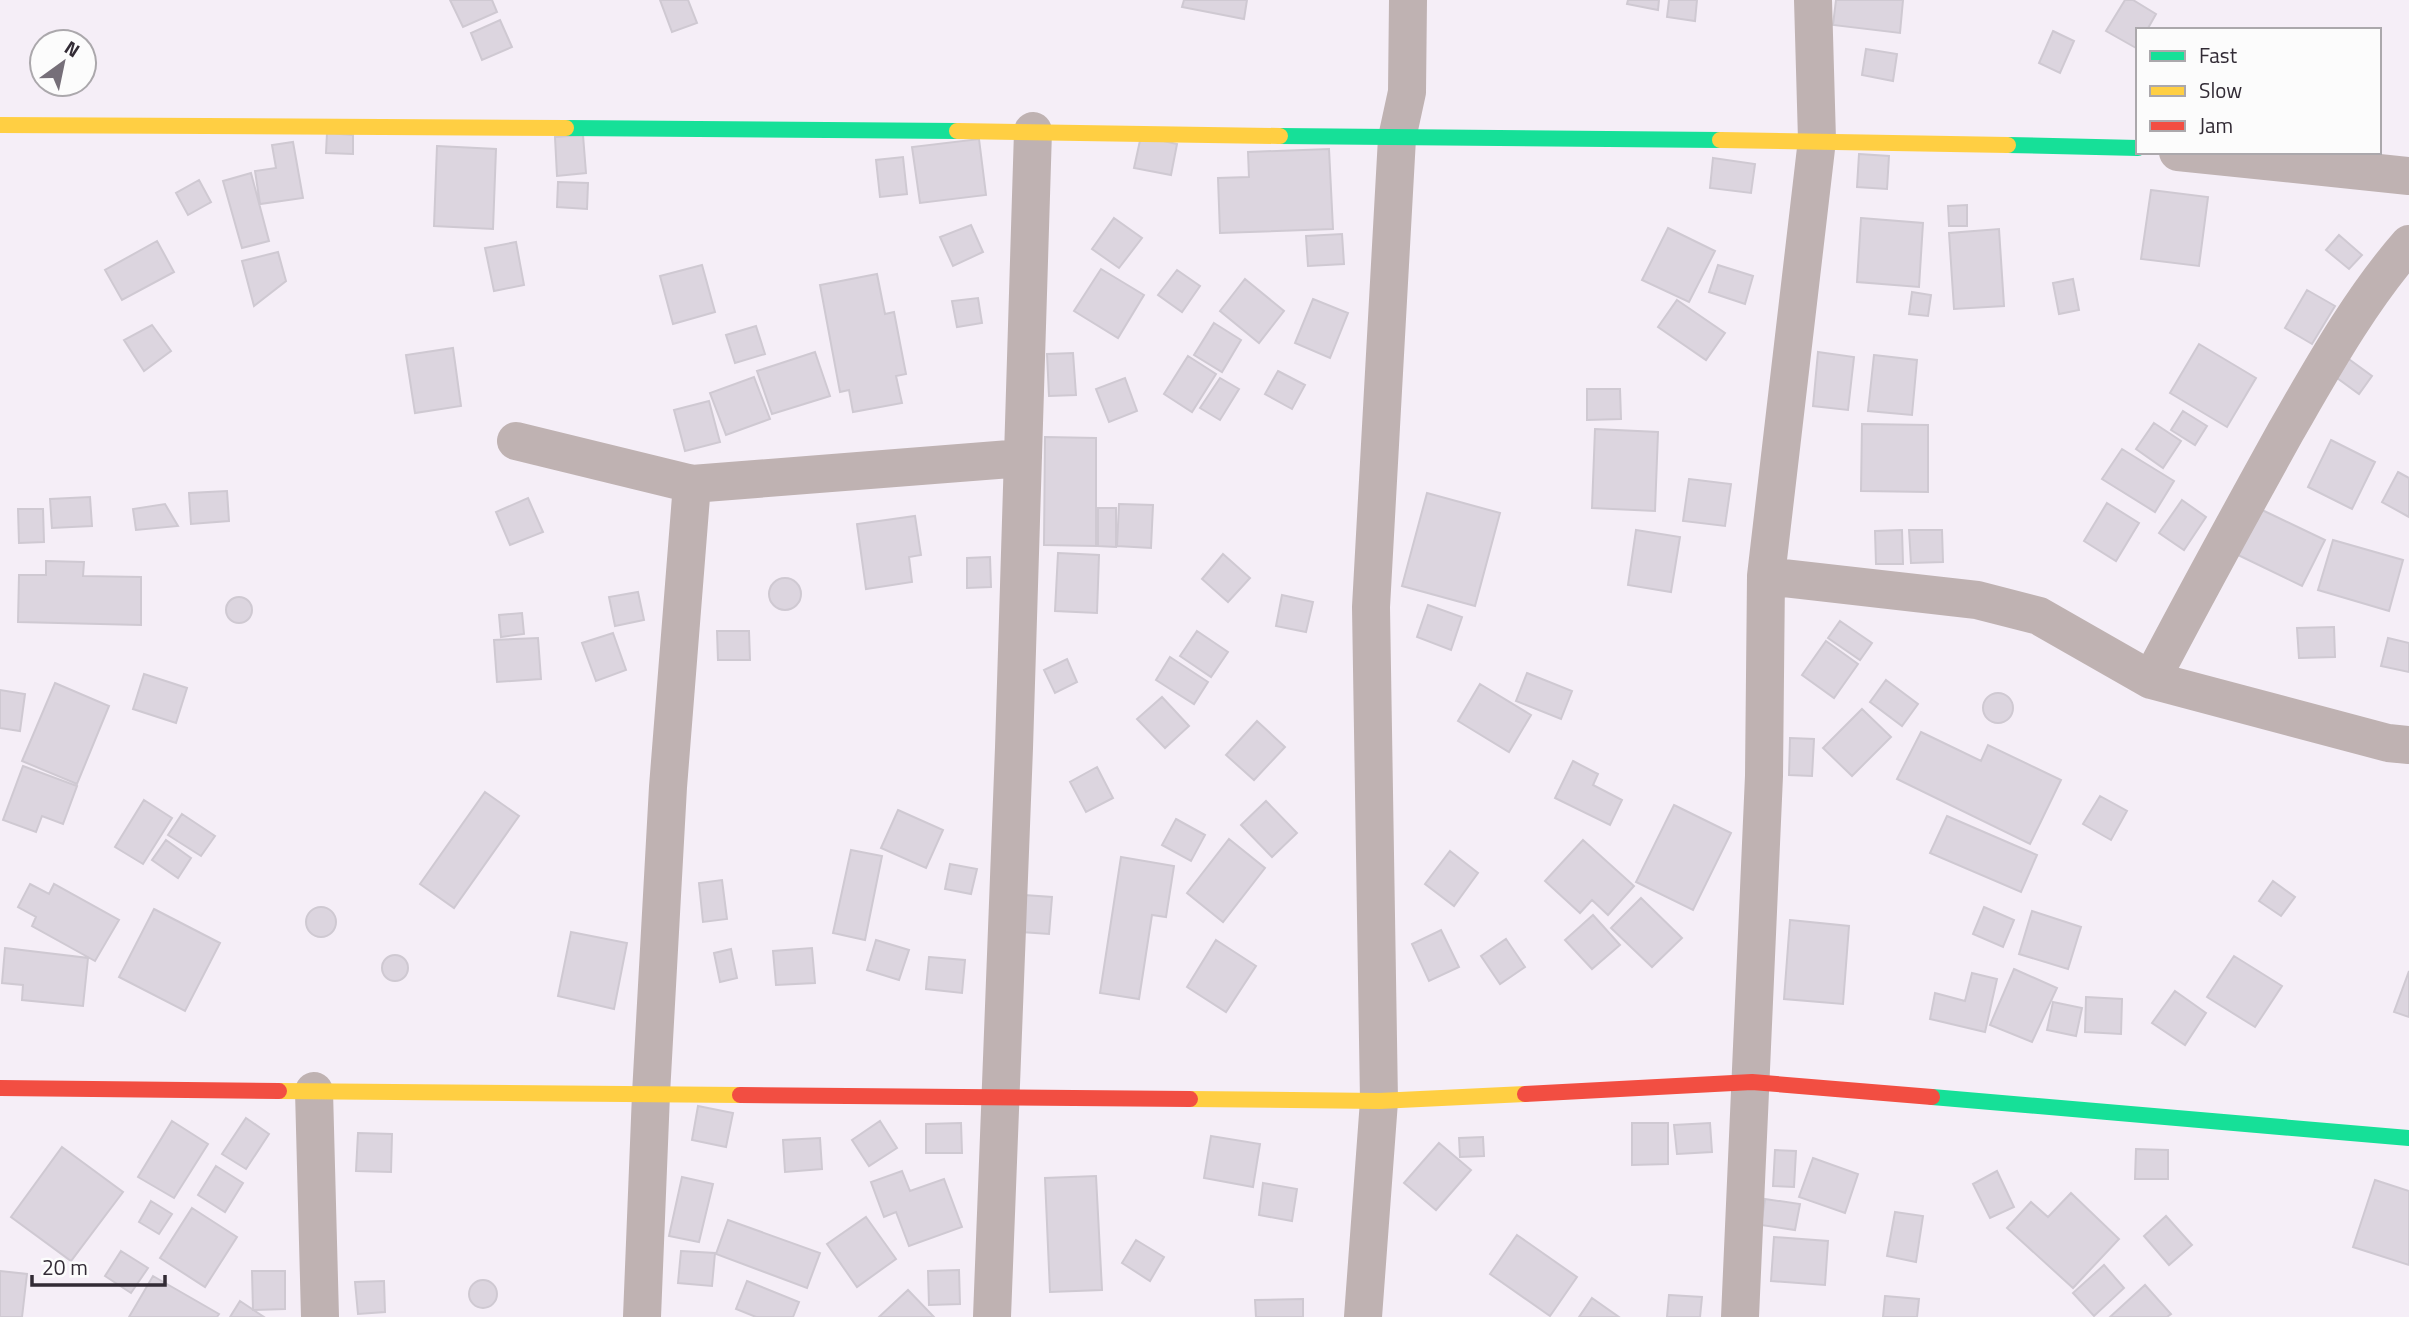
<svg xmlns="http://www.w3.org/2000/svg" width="2409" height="1317" font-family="'Titillium Web',sans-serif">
<rect width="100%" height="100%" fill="#f5eef7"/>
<path fill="#dcd5df" stroke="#cfc9d2" stroke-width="2" d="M450 0H492L497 12 463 27Z
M660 0H688L697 23 672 32Z
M1184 0H1247L1244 19 1182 7Z
M1628 0H1659L1658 10 1627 4Z
M1669 0H1697L1695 21 1667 17Z
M1836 0H1903L1900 33 1833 25Z
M2125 0H2133L2156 14 2147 30H2138L2136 48 2106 31Z
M500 20 512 47 482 60 471 33Z
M2053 31 2074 41 2060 73 2039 63Z
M1866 49 1897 54 1893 81 1862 75Z
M327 133 353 135V154L326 153Z
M583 135 586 173 557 176 555 137Z
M1141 136 1177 144 1171 175 1134 168Z
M979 139 986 195 920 203 912 147Z
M293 142 303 198 260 204 255 171 276 168 272 145Z
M437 146 496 149 493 229 434 226Z
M1329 149 1333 229 1220 233 1218 178 1249 177 1248 152Z
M1859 154 1889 156 1887 189 1857 187Z
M903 157 907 194 880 197 876 160Z
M1713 158 1755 164 1751 193 1710 188Z
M251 173 269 241 242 248 223 181Z
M199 180 211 202 188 215 176 193Z
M558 182 588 183 587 209 557 207Z
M2151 190 2208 197 2199 266 2141 259Z
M1967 205V226H1949L1948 206Z
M1114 218 1142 238 1119 268 1092 249Z
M1861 218 1923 223 1919 287 1857 282Z
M971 225 983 252 953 266 940 237Z
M1668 228 1715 251 1689 302 1642 280Z
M1999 229 2004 306 1954 309 1949 233Z
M1342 234 1344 264 1308 266 1306 236Z
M2339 235 2362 255 2349 269 2326 250Z
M157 241 174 272 122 300 105 270Z
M516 242 524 285 494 291 485 248Z
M278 252 286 281 254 306 242 261Z
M702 265 715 312 673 324 660 276Z
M1718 265 1753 276 1745 304 1709 292Z
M1101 269 1144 295 1118 338 1074 311Z
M1177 270 1200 286 1182 312 1158 295Z
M877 274 885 314 894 312 906 374 896 376 902 403 853 412 849 390 840 392 820 285Z
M1245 279 1284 311 1259 343 1220 311Z
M2073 279 2079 310 2059 314 2053 283Z
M2307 290 2335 306 2312 344 2285 328Z
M1912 292 1931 295 1928 316 1909 314Z
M978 298 982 323 957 327 952 301Z
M1313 299 1348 313 1330 358 1295 343Z
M1677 300 1725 333 1706 360 1658 327Z
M1214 323 1241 340 1222 372 1194 355Z
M152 325 171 351 144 371 124 340Z
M756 326 765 354 735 363 726 335Z
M2199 344 2256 378 2227 427 2170 393Z
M453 348 461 406 415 413 406 355Z
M815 352 830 396 772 414 757 371Z
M1818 352 1854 357 1848 410 1813 406Z
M1073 353 1076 395 1049 396 1047 354Z
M1874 355 1917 360 1912 415 1868 411Z
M1188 356 1216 374 1192 412 1164 394Z
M2346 357 2372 376 2359 394 2333 375Z
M1278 371 1305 385 1292 409 1265 394Z
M754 377 770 419 726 435 710 393Z
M1125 378 1137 411 1109 422 1096 389Z
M1220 378 1239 389 1220 420 1200 408Z
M1587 389H1620L1621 419 1587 420Z
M709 401 720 442 685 451 674 410Z
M2183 411 2207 426 2195 445 2171 430Z
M2154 423 2181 441 2163 468 2136 449Z
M1862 424 1928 425V492L1861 491Z
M1595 429 1658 432 1655 511 1592 508Z
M1045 437 1096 438V546L1044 545Z
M2331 440 2375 462 2352 509 2308 487Z
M2122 449 2174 481 2155 512 2102 479Z
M2398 472 2409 478V517L2382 502Z
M1689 479 1731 484 1725 526 1683 521Z
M227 491 229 521 191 524 189 493Z
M1427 493 1500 513 1475 606 1402 586Z
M90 497 92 526 52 528 50 499Z
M528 498 543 532 510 545 496 512Z
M2182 500 2206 517 2184 550 2159 533Z
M2107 503 2139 523 2116 561 2084 541Z
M165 504 178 526 136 530 133 509Z
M1119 504 1153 505 1151 548 1117 546Z
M1098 508H1116V547L1098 546Z
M18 509H43L44 542 19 543Z
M2260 509 2325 540 2302 586 2238 555Z
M915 516 921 555 909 557 912 582 866 589 857 524Z
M1636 530 1680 537 1671 592 1628 585Z
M1902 530 1903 564H1876L1875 531Z
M1909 530H1942L1943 562 1911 563Z
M2333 540 2403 560 2389 611 2318 590Z
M1058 553 1099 555 1097 613 1055 611Z
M1223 554 1250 578 1228 602 1202 579Z
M990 557 991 587 967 588V558Z
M46 561 84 562 83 576 141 577V625L18 622 19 575H46Z
M769 594a16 16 0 1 1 32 0a16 16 0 1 1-32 0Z
M638 592 644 620 615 626 609 597Z
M1282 595 1313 602 1306 632 1276 626Z
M226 610a13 13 0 1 1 26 0a13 13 0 1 1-26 0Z
M1428 605 1462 617 1451 650 1417 637Z
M522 613 524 634 501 637 499 615Z
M1840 621 1872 643 1860 660 1828 638Z
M2334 627 2335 657 2299 658 2297 628Z
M717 631H749L750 660H718Z
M1197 631 1228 652 1211 677 1180 656Z
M613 633 626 670 596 681 582 643Z
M538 638 541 679 497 682 494 640Z
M2388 638 2409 643V672L2381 666Z
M1826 641 1858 664 1834 698 1802 675Z
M1170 657 1208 682 1194 704 1156 680Z
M1067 659 1077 682 1055 693 1044 670Z
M1527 673 1572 691 1561 719 1516 701Z
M144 674 187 688 176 723 133 709Z
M1886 680 1918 704 1902 726 1870 702Z
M55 683 109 706 77 784 22 761Z
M1480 684 1531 715 1509 752 1458 721Z
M0 690 25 694 20 731 0 728Z
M1983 708a15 15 0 1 1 30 0a15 15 0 1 1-30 0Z
M1162 697 1189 726 1165 748 1137 719Z
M1862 709 1891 737 1852 776 1823 748Z
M1257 721 1285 747 1254 780 1226 755Z
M1921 732 1981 761 1988 745 2061 780 2030 844 1897 779Z
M1790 738 1814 739 1812 776 1789 775Z
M1573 761 1598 774 1593 785 1622 800 1610 825 1555 798Z
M23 766 77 786 63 824 42 816 36 832 3 820Z
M1097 767 1113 798 1086 812 1070 782Z
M485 792 519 816 454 908 420 884Z
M2100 796 2127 811 2111 840 2083 824Z
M144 800 172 818 143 864 115 847Z
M1266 801 1297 833 1272 857 1241 825Z
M1674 805 1731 833 1693 910 1636 882Z
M898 810 943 830 926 868 881 848Z
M182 814 215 836 201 856 168 835Z
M1947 816 2037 855 2021 892 1930 853Z
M1176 819 1205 835 1191 861 1162 845Z
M1229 839 1265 868 1223 922 1187 893Z
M166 840 191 858 178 878 152 860Z
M1583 840 1634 886 1608 915 1592 900 1580 913 1545 881Z
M851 850 882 856 865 940 833 933Z
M1450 851 1478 873 1454 906 1425 884Z
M1121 857 1174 866 1166 917 1152 915 1139 999 1100 993Z
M950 864 977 869 971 894 945 889Z
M722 880 727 919 703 922 699 883Z
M2273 881 2295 897 2281 916 2259 901Z
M30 884 49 894 54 884 119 920 95 961 32 926 36 917 18 907Z
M1024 895 1052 897 1049 934 1021 932Z
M1641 898 1682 938 1652 967 1611 928Z
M1984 907 2014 920 2003 947 1973 934Z
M306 922a15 15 0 1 1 30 0a15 15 0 1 1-30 0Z
M154 909 220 943 185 1011 119 977Z
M2032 911 2081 927 2068 969 2019 954Z
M1593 915 1620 945 1592 969 1565 940Z
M1790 920 1849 926 1843 1004 1784 999Z
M1441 930 1459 967 1429 981 1412 944Z
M571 932 627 943 614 1009 558 996Z
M1506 939 1525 967 1500 984 1481 956Z
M876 940 909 950 899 980 867 970Z
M1216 940 1256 966 1226 1012 1187 987Z
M5 948 88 958 83 1006 22 1000 23 985 2 983Z
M812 948 815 983 776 985 773 951Z
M731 949 737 978 720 982 714 953Z
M382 968a13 13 0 1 1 26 0a13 13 0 1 1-26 0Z
M2234 956 2282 986 2255 1027 2207 997Z
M929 957 965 960 962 993 926 989Z
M2014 969 2057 988 2032 1042 1990 1025Z
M2409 971V1017L2394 1012Z
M1972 973 1997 979 1985 1032 1930 1019 1935 993 1965 1001Z
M2175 991 2206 1013 2185 1045 2152 1023Z
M2086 997 2122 999 2121 1034 2085 1032Z
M2053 1002 2082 1008 2076 1036 2047 1030Z
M698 1106 733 1113 726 1147 692 1140Z
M246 1118 269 1134 246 1169 222 1154Z
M172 1121 208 1144 174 1198 138 1177Z
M880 1121 897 1148 869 1166 852 1140Z
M961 1123 962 1153H926V1124Z
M1632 1123H1668V1164L1632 1165Z
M1710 1123 1712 1152 1677 1154 1674 1125Z
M358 1133 392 1134 391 1172 356 1171Z
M1211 1136 1260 1144 1253 1187 1204 1178Z
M1483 1137 1484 1156 1460 1157 1459 1138Z
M820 1138 822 1169 785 1172 783 1140Z
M1439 1143 1471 1170 1436 1210 1404 1183Z
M62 1147 123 1192 71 1261 11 1217Z
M2136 1149 2168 1150V1179H2135Z
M1775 1150 1796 1151 1794 1187 1773 1186Z
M1813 1158 1858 1174 1845 1213 1799 1197Z
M216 1166 243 1183 225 1212 198 1195Z
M902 1171 910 1191 944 1179 962 1227 909 1246 896 1212 884 1217 871 1182Z
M1997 1171 2014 1207 1990 1218 1973 1184Z
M1096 1176 1102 1290 1050 1292 1045 1178Z
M682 1177 713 1184 699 1242 669 1236Z
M2375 1180 2409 1191V1265L2353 1247Z
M1263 1183 1297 1189 1292 1221 1259 1215Z
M2071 1193 2119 1239 2073 1288 2007 1228 2031 1202 2048 1217Z
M1765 1199 1800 1204 1795 1230 1761 1225Z
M151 1201 172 1214 159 1234 139 1222Z
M192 1208 237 1237 205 1287 160 1258Z
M1895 1212 1923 1216 1916 1262 1887 1256Z
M2166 1216 2192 1245 2169 1265 2144 1236Z
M866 1217 896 1259 857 1287 827 1244Z
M728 1220 820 1253 807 1288 716 1254Z
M1517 1235 1577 1277 1550 1316 1490 1274Z
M1774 1237 1828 1241 1825 1285 1771 1281Z
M1136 1240 1164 1257 1150 1281 1122 1263Z
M121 1251 148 1268 131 1293 105 1276Z
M681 1251 715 1253 712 1286 678 1283Z
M2104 1265 2124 1288 2094 1316 2073 1293Z
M959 1270 960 1304 929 1305 928 1271Z
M0 1271 27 1274 22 1317H0Z
M252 1271H285V1309L253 1310Z
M153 1276 219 1314 217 1317H129Z
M469 1294a14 14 0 1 1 28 0a14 14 0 1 1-28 0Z
M384 1281 385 1312 358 1314 355 1282Z
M747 1281 799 1302 793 1317H756L736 1309Z
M2145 1285 2171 1314 2167 1317H2110Z
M908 1290 934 1317H879Z
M1669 1295 1702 1297 1700 1317H1667Z
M1885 1296 1919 1299 1917 1317H1883Z
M1592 1298 1619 1317H1579Z
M1303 1299V1317H1256L1255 1300Z
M240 1301 264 1317H230Z"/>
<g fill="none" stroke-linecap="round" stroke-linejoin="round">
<path stroke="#bfb2b2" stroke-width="38" d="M2178 152 2409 176
M516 441 692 484 1023 458
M1766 576 1977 600 2039 616 2151 680 2388 743 2409 745
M2151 680C2195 596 2240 514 2286 431 2323 367 2360 300 2409 244
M314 1091 320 1317
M642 1317 651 1094 668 787 692 484
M992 1317 1014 748 1033 131
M1363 1317 1379 1101 1371 607 1397 138 1407 92 1408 0
M1740 1317 1764 776 1766 576 1817 140 1813 0"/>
<path stroke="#16e098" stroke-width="16" d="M566 128 957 131
M1280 136 1720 140
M2008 145 2138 148
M1932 1097 2409 1138"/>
<path stroke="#ffcf43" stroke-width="16" d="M0 125 566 128
M957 131 1280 136
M1720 140 2008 145
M279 1091 740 1095
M1190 1099 1379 1101 1525 1094"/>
<path stroke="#f24e42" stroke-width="16" d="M0 1088 279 1091
M1525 1094 1752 1082 1932 1097
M740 1095 1190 1099"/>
</g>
<rect x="2136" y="28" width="245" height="126" fill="#fcfcfc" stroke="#aba8ac" stroke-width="2"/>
<rect x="2150" y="51" width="35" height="10" fill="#16e098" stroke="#aba8ac" stroke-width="2"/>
<text x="2199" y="63" font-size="21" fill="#322b35">Fast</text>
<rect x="2150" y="86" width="35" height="10" fill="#ffcf43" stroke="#aba8ac" stroke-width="2"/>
<text x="2199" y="98" font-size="21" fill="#322b35">Slow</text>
<rect x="2150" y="121" width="35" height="10" fill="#f24e42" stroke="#aba8ac" stroke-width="2"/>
<text x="2199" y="133" font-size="21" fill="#322b35">Jam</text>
<g transform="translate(63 63) rotate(33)"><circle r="33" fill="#fcfcfc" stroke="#aba8ac" stroke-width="2"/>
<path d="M0-5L12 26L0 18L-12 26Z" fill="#766f79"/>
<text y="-10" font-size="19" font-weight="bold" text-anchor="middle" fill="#322b35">N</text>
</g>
<path d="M32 1275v10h133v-10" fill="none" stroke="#322b35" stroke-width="3.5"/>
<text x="42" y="1275" font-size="21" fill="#322b35" stroke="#fcfcfc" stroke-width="5" paint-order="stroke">20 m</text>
</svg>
